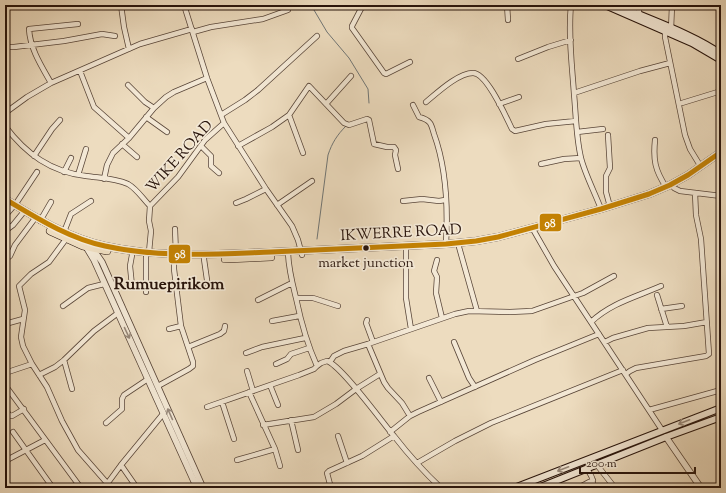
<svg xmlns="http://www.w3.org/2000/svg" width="726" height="493" font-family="'Sorts Mill Goudy',serif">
<rect width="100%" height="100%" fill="#eddcbf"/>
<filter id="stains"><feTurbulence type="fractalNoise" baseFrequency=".005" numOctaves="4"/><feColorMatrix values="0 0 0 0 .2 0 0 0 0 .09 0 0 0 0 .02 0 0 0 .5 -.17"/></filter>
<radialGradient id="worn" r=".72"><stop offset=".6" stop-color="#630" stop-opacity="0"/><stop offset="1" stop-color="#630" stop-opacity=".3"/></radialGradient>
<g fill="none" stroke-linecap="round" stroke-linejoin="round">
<path stroke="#707676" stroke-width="1" d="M311 5 327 32 349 58 368 89 369 103
M317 239 328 155C332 143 337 135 346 126"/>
<defs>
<path id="minor" d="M121 5 124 27 129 49
M184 5 207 78 224 123 266 189 292 226 298 240 302 255
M363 5 352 26V28L384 73 386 74 410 62
M507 5 508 20
M571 5C568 34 572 65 574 94 576 115 576 137 581 158 585 174 595 193 601 209
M639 5V16
M5 6 7 5
M317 7 319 5
M665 30V37L685 135 690 149 701 167
M671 30 672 5
M193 32 211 27 263 19 288 10
M5 47H14L64 41 102 34 115 36
M518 59 548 47 571 40
M80 71 94 107 129 138
M51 83C42 67 30 49 29 29L78 24
M128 85 145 102 154 108
M574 93 640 71 670 63
M426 102C437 93 458 73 473 73 487 73 506 117 512 129L515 131 546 124 576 121
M682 103 721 91
M326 104 351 76
M499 104 519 97
M413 105 419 117C423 118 427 119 430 123 432 126 433 131 434 134 446 167 448 209 446 244
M5 113 27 97 51 83 140 44 192 29
M221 115 245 100 258 90 317 36
M289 115 303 153
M146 117 167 132
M5 126C26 154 51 172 86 176 100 178 115 178 128 184 137 189 143 199 150 206
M577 132 603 129
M608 135 610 168 606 176V192L609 203 611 206
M655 140C653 160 655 170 666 187
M122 144 137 157
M201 146 211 156V166L219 173
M238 146 272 127 289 115 309 86 344 123 349 125 367 119 369 120 374 144 387 147H394L396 150 395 155 398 169
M34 156 52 129 60 120
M541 164 564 159 581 158
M64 172 71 158
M78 175 86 149
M104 179 107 165 113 153 129 138 154 108 166 97 174 92 207 78
M672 184 674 188 680 191 721 196
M403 201 422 199 439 201 445 200
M236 203 246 199 266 189
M15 205 37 172
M277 205 312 181
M5 216 12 208
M40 221 51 202
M175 229 176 254
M5 231 13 225 22 214
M534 231 554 266 662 430
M64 232 71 214 91 201
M66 239 49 262 31 274 19 286 25 310 21 337 23 346 32 364 47 387 62 421 78 450 107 483
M459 247 477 311
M406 250V298L411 329
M288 251C288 267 292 282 296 298 301 322 307 344 317 366L321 363 327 361C341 365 382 422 394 436 408 454 424 472 441 488
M149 252 151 231 149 221 150 206 178 177 205 140 224 123
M204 259 208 287
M5 260 10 256 15 245 33 221
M437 260 434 271 437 277 436 293 442 318
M132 286 130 266 132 255
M146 292V257
M657 295 667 327
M296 298H313L338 306
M258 300 292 283
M63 306 88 288 104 284
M661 309 682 306
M367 320 366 323 373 342
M272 321 299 316
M591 322C611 303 636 297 661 286
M5 324 23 319
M169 329 181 326
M454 342 469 378 475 387
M605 342 613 338 648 328 684 326 707 322
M368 344 384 382 388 388 402 403 410 416
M188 347 220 334 224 331 225 326
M246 353 262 347 305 338
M64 360 72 389
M330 362 334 356 344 351 368 344 455 314 469 311 510 312 532 311 583 293 614 276
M276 364 287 359 291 354 309 348
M247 371 253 391
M5 373 32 364
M626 374 630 371 636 368 706 356 709 354 701 239 696 215 695 193
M39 375 55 367 64 360 94 331 118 313
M429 378 441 402
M5 385 81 488
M270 385 278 405
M158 386 189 369 193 366V362L181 326 174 269V258
M249 392 275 449 280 466
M222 402 234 439
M207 407 299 375 314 369 317 366
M5 409 9 415 12 416 24 409
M649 410 721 390
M291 420 298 450
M106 423 122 409V399L124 395 148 379
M263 425 314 417 336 404 356 389 380 374
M13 432 53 488
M390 432 410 416 418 412 535 360 599 334
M338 436 347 463
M237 460 275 449
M5 461 45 440
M417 463 455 441 491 423 623 370
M121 465 137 488
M597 465 615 488
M587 469C591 475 596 482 590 488
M104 488 121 465 163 414
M331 488 327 473 329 471 362 456 394 436
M578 488 593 480"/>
<path id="tertiary" d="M85 245 94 260 197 488
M93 245 95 252 102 262 203 488
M666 437 701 488"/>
<path id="secondary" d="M605 5 692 43 721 60
M617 5C650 20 691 33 721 54
M514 488 721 408
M538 488 666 437 721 417"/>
<path id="primary" d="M5 199C37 218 68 238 105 246 159 258 216 254 271 252 329 249 388 247 446 244L476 241 498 237 601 209 649 194 670 185 688 175 721 152
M50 231 83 246 107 251
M225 259 271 257"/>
</defs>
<use href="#minor" stroke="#584538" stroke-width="6"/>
<use href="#tertiary" stroke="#584538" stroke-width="7"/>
<use href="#secondary" stroke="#27130b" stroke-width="8"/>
<use href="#primary" stroke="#27130b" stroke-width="8"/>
<use href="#minor" stroke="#f3e8d5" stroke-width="4.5"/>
<use href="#tertiary" stroke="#f3e8d5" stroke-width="5.5"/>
<use href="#secondary" stroke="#f3e8d5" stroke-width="6"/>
<use href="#primary" stroke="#eddcbf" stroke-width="7"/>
<defs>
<path id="bus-1" d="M5 199C37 218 68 238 105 246 159 258 216 254 271 252 329 249 388 247 446 244L476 241 498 237 601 209 649 194 670 185 688 175 721 152"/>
</defs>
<use href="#bus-1" stroke="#f3e8d5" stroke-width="8"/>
<use href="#bus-1" stroke="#c38103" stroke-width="5"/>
</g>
<defs><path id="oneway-shaft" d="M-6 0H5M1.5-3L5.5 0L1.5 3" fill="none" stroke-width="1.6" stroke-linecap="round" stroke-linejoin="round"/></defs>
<g stroke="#97887a">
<use href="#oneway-shaft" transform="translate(127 333) rotate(65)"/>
<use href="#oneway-shaft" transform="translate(170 414) rotate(-114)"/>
<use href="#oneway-shaft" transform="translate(684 422) rotate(159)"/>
<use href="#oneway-shaft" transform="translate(563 469) rotate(159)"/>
</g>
<circle fill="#27130b" stroke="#f3e8d5" stroke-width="1.5" cx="366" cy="248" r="3.5"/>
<g text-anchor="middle" stroke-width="3.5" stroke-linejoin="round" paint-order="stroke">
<g font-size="14" fill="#27130b" stroke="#f3e8d5">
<text x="366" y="267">market junction</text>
</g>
<g font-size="15" fill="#27130b" stroke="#f3e8d5">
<text transform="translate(179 156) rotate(-48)" y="5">WIKE ROAD</text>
<text transform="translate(401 232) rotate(-3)" y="5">IKWERRE ROAD</text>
</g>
<g font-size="17" font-weight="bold" fill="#27130b" stroke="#f3e8d5">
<text x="169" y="289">Rumuepirikom</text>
</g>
</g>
<g stroke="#f3e8d5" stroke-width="1.5">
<rect x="539" y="213" width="23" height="19" rx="4" fill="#c38103"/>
<rect x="168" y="244" width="23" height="20" rx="4" fill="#c38103"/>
</g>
<g font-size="11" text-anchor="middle" font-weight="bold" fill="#fff">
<text x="550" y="227">98</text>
<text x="180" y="258">98</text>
</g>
<rect width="726" height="493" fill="none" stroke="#eddcbf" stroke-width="20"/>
<rect x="6" y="6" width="714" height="481" fill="none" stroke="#27130b" stroke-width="2"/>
<rect x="10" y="10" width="706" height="473" fill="none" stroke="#27130b"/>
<path d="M580 467v6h115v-6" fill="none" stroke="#27130b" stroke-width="2"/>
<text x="586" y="467" font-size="12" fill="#27130b" stroke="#f3e8d5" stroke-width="3" paint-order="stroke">200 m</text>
<rect width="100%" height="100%" filter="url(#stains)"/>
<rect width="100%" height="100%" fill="url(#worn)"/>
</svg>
